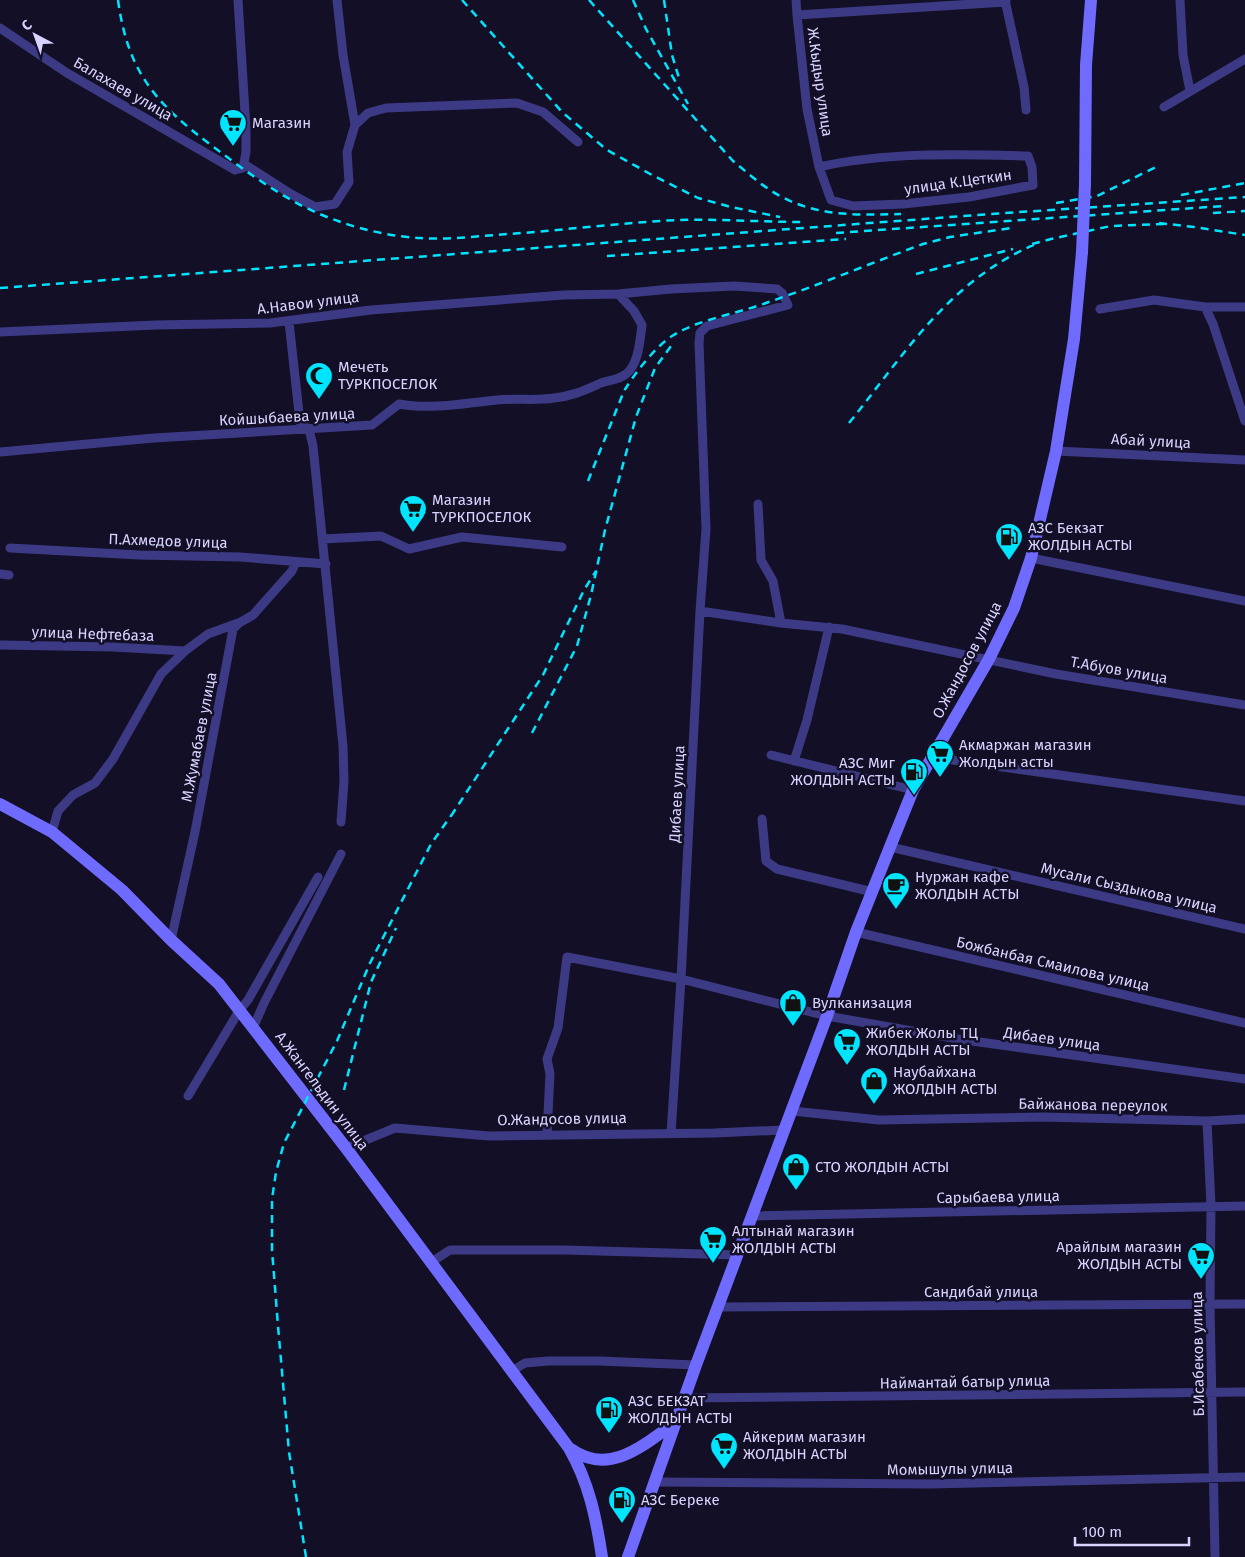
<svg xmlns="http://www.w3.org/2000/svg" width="1245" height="1557" font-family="'Fira Sans',sans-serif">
<rect width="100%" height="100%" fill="#130f26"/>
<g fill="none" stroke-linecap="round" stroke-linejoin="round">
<path stroke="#3d3a85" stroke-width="9" d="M337 0 343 55 355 125
M796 0 797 15 807 109 819 167 831 200 853 206 903 204 969 197 1033 185 1032 167 1028 156C962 154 884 152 819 167
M1005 0 1024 87 1026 110
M1180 0 1183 55 1190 91
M797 15 1006 2
M0 28 67 73 235 170 243 168 246 152V128L238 0
M1164 107 1245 59
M244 164 291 194 315 207 335 204 349 182 347 152 355 125 368 113 386 108 517 103 543 112 578 142
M1205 307 1213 324 1245 421
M1100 309 1154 300 1205 307H1245
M289 322 300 422 309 429 313 446 343 746 344 781 341 822
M0 332 156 325 270 323 371 310 564 295 618 294 671 289 734 286 777 289 782 293 788 305 707 326 700 333 699 343 706 529 700 611 681 979 671 1134
M1056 451 1245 460
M0 452 154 438 372 425 399 404C431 410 465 403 497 400 516 398 536 401 554 398 573 396 585 390 601 383 609 380 619 380 626 374 639 364 640 339 642 325L634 311 618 294
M758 504 761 560 773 581 781 623
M323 539 381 536 409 549 462 537 562 547
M10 548 139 555 240 557 326 564
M1031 558 1245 601
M0 574 9 575
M700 611 781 623 842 629 1056 674 1245 705
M0 645 113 647 185 651
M771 755 913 790
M931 757 1245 801
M794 761 807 720 829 627
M762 819 766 861 777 869 873 892
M52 832 58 811 73 795 95 783 113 759 161 674 185 651 208 634 238 623
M890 847 1245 929
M856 932 1245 1023
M171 940 195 832 233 629 239 623 253 615 292 571 296 562
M253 1028 264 1003 341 854
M188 1096 239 1011 248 1000 318 877
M792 1111 879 1120 1042 1117 1207 1121 1245 1119
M1207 1121 1211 1206 1210 1305 1215 1557
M547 1134 550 1074 547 1059 558 1028 567 957 681 979 827 1016 958 1039 1245 1079
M346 1148 395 1128 489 1136 714 1133 783 1130
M751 1216 1245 1206
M430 1263 450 1250H565L737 1255
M718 1307 1245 1304
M512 1371 525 1363 548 1361H599L696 1365
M685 1398 1245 1392
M656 1482 930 1484 1245 1477"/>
<path stroke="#6f6bff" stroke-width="12" d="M1085 184 1086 65 1091 0
M0 804 52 832 122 890 171 940 219 984 346 1148 569 1448C589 1483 596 1517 602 1557
M571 1449C610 1477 645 1444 677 1421
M628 1557 696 1365 827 1016 856 932 890 847 913 790 989 659 1014 608 1031 558 1056 451 1074 339 1082 252"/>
<path stroke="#00e5ff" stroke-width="2.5" stroke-dasharray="8 6" stroke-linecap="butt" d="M118 0C128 74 157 105 215 148 252 176 293 206 338 221 362 230 395 237 420 238 449 240 479 236 508 234 554 231 601 225 647 222 699 217 751 222 803 222
M462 0 562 112 607 150 652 175 698 198 731 207 780 217
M589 0 733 161C748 173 763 187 780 196 819 217 858 215 901 214
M633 0 646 29 688 104
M664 0 672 55 679 78
M1181 195 1245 183
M1056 203 1097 196 1160 165
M1213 213 1245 211
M1159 223 1194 227 1245 235
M836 233 1223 206
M1032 244 1051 239 1111 226 1164 224
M607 256 846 239
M916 274 1013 249
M0 288 991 214 1245 197
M849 423C907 351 949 280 1038 243
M588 481 624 391C635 373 655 347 672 336 699 319 736 314 766 303 819 285 871 263 923 244L950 237 1011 228
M532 733 577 646 591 595 605 530 636 417 655 368 671 346
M451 816 543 675 584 590 596 571
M344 1090 371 982 396 928
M306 1557 289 1452 278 1326 272 1250V1199L276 1172 284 1143 337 1041 370 963 431 844 455 810"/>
<path stroke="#6f6bff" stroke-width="12" d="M1082 252 1085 184"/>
</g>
<defs>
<symbol id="supermarket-pin" viewBox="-11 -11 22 30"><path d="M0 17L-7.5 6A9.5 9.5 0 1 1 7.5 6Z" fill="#00e5ff" stroke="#130f26"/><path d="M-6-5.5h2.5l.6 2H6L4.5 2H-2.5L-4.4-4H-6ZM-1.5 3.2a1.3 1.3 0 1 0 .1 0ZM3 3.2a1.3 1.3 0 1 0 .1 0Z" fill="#111"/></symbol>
<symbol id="mosque-pin" viewBox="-11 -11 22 30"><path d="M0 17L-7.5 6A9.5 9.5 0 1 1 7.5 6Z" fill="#00e5ff" stroke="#130f26"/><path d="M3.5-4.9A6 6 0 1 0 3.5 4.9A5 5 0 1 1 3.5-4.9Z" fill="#111"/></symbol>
<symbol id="fuel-pin" viewBox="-11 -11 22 30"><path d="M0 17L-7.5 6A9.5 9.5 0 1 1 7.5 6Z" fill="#00e5ff" stroke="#130f26"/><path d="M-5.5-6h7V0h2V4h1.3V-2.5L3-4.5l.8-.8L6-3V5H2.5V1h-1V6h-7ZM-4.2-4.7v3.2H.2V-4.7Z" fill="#111"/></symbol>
<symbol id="cafe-pin" viewBox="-11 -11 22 30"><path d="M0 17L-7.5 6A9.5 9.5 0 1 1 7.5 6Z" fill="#00e5ff" stroke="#130f26"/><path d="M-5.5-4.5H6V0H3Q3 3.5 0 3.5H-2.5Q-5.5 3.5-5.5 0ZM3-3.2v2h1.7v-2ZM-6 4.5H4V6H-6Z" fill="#111"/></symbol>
<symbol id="shop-pin" viewBox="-11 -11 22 30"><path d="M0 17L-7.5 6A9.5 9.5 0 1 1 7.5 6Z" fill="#00e5ff" stroke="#130f26"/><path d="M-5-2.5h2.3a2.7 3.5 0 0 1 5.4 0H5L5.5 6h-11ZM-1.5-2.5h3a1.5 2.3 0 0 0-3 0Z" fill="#111"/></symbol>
</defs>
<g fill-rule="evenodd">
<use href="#supermarket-pin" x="217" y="107" width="32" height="43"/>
<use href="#mosque-pin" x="303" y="360" width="32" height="43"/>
<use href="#supermarket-pin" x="397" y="493" width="32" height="43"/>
<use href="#fuel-pin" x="993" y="521" width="32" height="43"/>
<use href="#supermarket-pin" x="924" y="738" width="32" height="43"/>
<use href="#fuel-pin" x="898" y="756" width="32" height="43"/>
<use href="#cafe-pin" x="880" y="870" width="32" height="43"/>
<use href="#shop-pin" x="777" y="987" width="32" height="43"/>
<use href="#supermarket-pin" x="831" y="1026" width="32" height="43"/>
<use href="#shop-pin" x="858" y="1065" width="32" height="43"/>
<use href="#shop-pin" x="780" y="1151" width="32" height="43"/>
<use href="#supermarket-pin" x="697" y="1224" width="32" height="43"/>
<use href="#supermarket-pin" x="1185" y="1240" width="32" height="43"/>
<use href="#fuel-pin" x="593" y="1394" width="32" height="43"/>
<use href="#supermarket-pin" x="708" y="1430" width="32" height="43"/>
<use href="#fuel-pin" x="606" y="1484" width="32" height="43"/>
</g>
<g text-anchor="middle" stroke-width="5" stroke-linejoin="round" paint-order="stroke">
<g font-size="15" fill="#d9d4ff" stroke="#130f26">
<text transform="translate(820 82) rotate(82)" y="5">Ж.Кыдыр улица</text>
<text transform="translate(123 89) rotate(30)" y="5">Балахаев улица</text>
<text transform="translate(958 182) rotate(-8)" y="5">улица К.Цеткин</text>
<text transform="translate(308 303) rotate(-7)" y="5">А.Навои улица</text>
<text transform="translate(287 417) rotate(-3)" y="5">Койшыбаева улица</text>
<text transform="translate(1151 441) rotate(3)" y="5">Абай улица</text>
<text transform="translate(168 541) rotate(2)" y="5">П.Ахмедов улица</text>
<text transform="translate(93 634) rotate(2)" y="5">улица Нефтебаза</text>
<text transform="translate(967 660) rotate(-62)" y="5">О.Жандосов улица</text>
<text transform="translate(1119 670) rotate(10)" y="5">Т.Абуов улица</text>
<text transform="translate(199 737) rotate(-79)" y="5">М.Жумабаев улица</text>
<text transform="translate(677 794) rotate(-87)" y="5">Дибаев улица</text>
<text transform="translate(1129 888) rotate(13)" y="5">Мусали Сыздыкова улица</text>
<text transform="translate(1053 964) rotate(13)" y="5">Божбанбая Смаилова улица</text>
<text transform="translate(1052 1039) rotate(8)" y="5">Дибаев улица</text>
<text transform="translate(322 1091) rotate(53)" y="5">А.Жангельдин улица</text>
<text transform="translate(1093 1105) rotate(1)" y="5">Байжанова переулок</text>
<text transform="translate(562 1119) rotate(-1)" y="5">О.Жандосов улица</text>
<text transform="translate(998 1197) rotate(-1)" y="5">Сарыбаева улица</text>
<text x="981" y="1297">Сандибай улица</text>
<text transform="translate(1198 1354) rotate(-91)" y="5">Б.Исабеков улица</text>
<text transform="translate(965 1382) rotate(-1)" y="5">Наймантай батыр улица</text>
<text transform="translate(950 1469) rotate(-1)" y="5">Момышулы улица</text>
</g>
<g font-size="15" fill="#d9d4ff" stroke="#130f26" text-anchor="start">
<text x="252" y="128">Магазин</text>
<text x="338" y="372">Мечеть<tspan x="338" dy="17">ТУРКПОСЕЛОК</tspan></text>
<text x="432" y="505">Магазин<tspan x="432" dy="17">ТУРКПОСЕЛОК</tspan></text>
<text x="1028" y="533">АЗС Бекзат<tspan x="1028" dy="17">ЖОЛДЫН АСТЫ</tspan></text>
<text x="959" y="750">Акмаржан магазин<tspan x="959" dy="17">Жолдын асты</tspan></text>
<text x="895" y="768" text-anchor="end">АЗС Миг<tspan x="895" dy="17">ЖОЛДЫН АСТЫ</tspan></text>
<text x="915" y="882">Нуржан кафе<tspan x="915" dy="17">ЖОЛДЫН АСТЫ</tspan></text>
<text x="812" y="1008">Вулканизация</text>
<text x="866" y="1038">Жибек Жолы ТЦ<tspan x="866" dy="17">ЖОЛДЫН АСТЫ</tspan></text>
<text x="893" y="1077">Наубайхана<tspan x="893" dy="17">ЖОЛДЫН АСТЫ</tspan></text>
<text x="815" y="1172">СТО ЖОЛДЫН АСТЫ</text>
<text x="732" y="1236">Алтынай магазин<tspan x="732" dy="17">ЖОЛДЫН АСТЫ</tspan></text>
<text x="1182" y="1252" text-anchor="end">Арайлым магазин<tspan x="1182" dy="17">ЖОЛДЫН АСТЫ</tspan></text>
<text x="628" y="1406">АЗС БЕКЗАТ<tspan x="628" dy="17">ЖОЛДЫН АСТЫ</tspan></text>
<text x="743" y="1442">Айкерим магазин<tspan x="743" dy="17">ЖОЛДЫН АСТЫ</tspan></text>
<text x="641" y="1505">АЗС Береке</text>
</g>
</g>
<g transform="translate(35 35) rotate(319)" stroke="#130f26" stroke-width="4" paint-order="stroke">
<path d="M0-4L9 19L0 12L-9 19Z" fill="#d9d4ff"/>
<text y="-8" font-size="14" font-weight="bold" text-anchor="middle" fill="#d9d4ff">С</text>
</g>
<path d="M1075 1537v8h114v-8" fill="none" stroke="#d9d4ff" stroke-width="2.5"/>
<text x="1082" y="1537" font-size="15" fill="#d9d4ff" stroke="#130f26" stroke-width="4" paint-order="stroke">100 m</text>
</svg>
